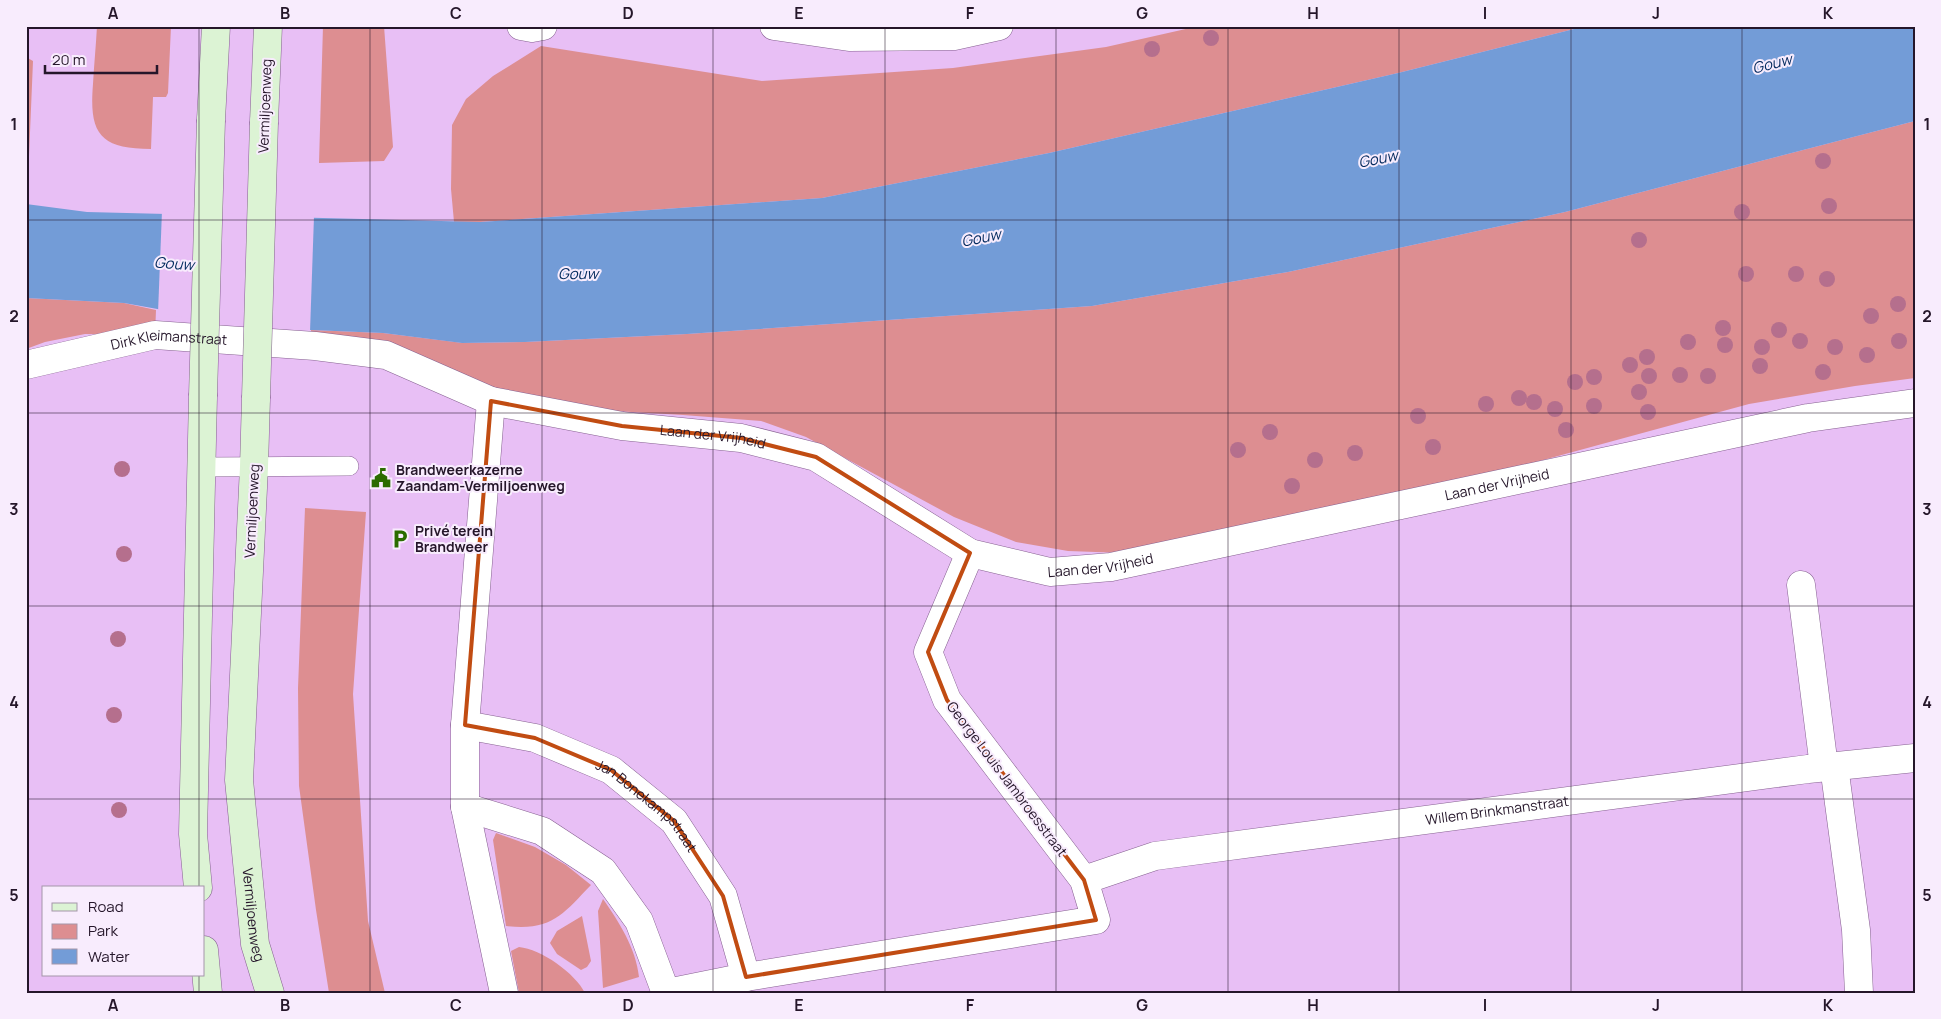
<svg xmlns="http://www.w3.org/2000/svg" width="1941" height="1019" font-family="Manrope,sans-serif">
<rect width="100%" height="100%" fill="#e8bff5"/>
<path fill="#dd8e91" d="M97 26H171L168 93 166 97H153L151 149C99 149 89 133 93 84 94 65 96 45 97 26Z
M323 26H384L393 147 384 161 319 163Z
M1199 26H1586L1398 73 1049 153 822 198 480 222H454L451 189 452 125 466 99 493 76 541 46 762 81 953 68 1106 47Z
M26 57 33 61 27 204H26Z
M1915 121V378L1855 386 1749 404 1462 482 1124 553 1068 551 1016 542 954 517 806 437 761 421 683 415 563 408 311 339V330L383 333 463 343 525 342 687 334 1092 306 1288 272 1565 212Z
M26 298 124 303 156 310 155 335 85 334 45 342 26 349Z
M305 508 366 512 353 694 368 921 385 993H329L316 910 299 786 298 688Z
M496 833 535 847 566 865 591 885C562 915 552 931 506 926L493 840Z
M603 899C619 922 636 948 639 977L603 988 598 911Z
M582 916 591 961 587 967 581 970 557 954 550 943 557 931Z
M519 947C541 949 575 973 585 993H519L511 951Z"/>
<path fill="#739cd7" d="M1586 26H1915V121L1565 212 1288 272 1092 306 687 334 525 342 462 343 383 333 263 328 124 303 26 298V204L87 212 480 222 822 198 1049 153 1398 73Z"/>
<path fill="#e8bff5" d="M162 211 314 216 310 332 263 331 158 313Z"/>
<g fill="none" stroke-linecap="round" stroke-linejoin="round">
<defs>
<path id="service" d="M201 467 349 466"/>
<path id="pedestrian" d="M1801 585 1824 767
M1834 766 1856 930 1859 993"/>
<g id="minor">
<path d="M521 26 532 28 543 26"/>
<path d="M774 26 849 37 954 36 999 26"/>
<path id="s1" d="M26 365 155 335 315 346 386 355 491 401 622 426 741 438 816 457 970 553 1050 572 1111 567 1808 418 1915 403"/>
<path d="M491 401 465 725V807L504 993"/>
<path id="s2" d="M465 725 535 738 611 770 674 821 723 896 746 977"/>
<path d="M465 807 542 831 603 871 639 921 666 993"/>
<path id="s3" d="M1084 880 1155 856 1808 769 1915 758"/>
<path d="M667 993 746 977 1096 920 1084 880 947 700 928 652 970 553"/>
</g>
<g id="secondary">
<path d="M211 120 216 26"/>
<path d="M264 122 268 26"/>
<path id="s4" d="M256 398 254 467 239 780 255 944 270 993"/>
<path d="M198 888 193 834 203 396"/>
<path d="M204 950 208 993"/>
</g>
</defs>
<use href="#service" stroke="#866191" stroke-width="20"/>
<use href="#pedestrian" stroke="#866191" stroke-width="29"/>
<use href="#minor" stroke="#866191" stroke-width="29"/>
<use href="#secondary" stroke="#866191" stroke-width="29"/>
<use href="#service" stroke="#fff" stroke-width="19"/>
<use href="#pedestrian" stroke="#fff" stroke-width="28"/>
<use href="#minor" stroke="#fff" stroke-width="28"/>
<use href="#secondary" stroke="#dcf3d4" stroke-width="28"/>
<defs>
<path id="secondary-bridge" d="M203 396 211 120
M256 398 264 122"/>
</defs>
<use href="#secondary-bridge" stroke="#866191" stroke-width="29" stroke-linecap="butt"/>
<use href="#secondary-bridge" stroke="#dcf3d4" stroke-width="28"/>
</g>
<g fill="#b56f8d">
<circle cx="1211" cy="38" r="8"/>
<circle cx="1152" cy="49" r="8"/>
<circle cx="1823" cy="161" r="8"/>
<circle cx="1829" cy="206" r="8"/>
<circle cx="1742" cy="212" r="8"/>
<circle cx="1639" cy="240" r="8"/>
<circle cx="1746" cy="274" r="8"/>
<circle cx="1796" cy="274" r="8"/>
<circle cx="1827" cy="279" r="8"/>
<circle cx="1898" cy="304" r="8"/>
<circle cx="1871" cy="316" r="8"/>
<circle cx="1723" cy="328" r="8"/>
<circle cx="1779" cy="330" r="8"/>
<circle cx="1800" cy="341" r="8"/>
<circle cx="1899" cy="341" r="8"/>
<circle cx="1688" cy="342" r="8"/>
<circle cx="1725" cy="345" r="8"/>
<circle cx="1762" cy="347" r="8"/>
<circle cx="1835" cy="347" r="8"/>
<circle cx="1867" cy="355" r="8"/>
<circle cx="1647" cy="357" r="8"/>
<circle cx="1630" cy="365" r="8"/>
<circle cx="1760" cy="366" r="8"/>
<circle cx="1823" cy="372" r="8"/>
<circle cx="1680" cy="375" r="8"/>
<circle cx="1649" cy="376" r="8"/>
<circle cx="1708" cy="376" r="8"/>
<circle cx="1594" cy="377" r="8"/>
<circle cx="1575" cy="382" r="8"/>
<circle cx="1639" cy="392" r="8"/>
<circle cx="1519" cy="398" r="8"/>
<circle cx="1534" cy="402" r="8"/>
<circle cx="1486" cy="404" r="8"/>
<circle cx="1594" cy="406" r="8"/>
<circle cx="1555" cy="409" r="8"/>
<circle cx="1648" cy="412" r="8"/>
<circle cx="1418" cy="416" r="8"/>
<circle cx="1566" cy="430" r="8"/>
<circle cx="1270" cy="432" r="8"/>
<circle cx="1433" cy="447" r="8"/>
<circle cx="1238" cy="450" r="8"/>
<circle cx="1355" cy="453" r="8"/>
<circle cx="1315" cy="460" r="8"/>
<circle cx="122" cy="469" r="8"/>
<circle cx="1292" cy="486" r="8"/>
<circle cx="124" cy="554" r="8"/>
<circle cx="118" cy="639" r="8"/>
<circle cx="114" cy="715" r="8"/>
<circle cx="119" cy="810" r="8"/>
</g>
<path fill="none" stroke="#c14c12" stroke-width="4" stroke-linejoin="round" d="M491 401 622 426 741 438 816 457 970 553 928 652 947 700 1084 880 1096 920 746 977 723 896 674 821 611 770 535 738 465 725Z"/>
<path fill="none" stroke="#25162a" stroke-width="1" stroke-opacity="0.55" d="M199 26V888M370 26V993M542 26V993M713 26V993M885 26V993M1056 26V993M1228 26V993M1399 26V993M1571 26V993M1742 26V993M26 220H1915M26 413H1915M26 606H1915M26 799H1915M199 975V993"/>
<defs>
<symbol id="civic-bare" viewBox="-9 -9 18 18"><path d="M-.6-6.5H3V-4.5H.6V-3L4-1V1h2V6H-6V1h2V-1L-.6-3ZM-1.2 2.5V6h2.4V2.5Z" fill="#2b6c00" stroke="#f8ecfd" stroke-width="2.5" paint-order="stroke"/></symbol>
<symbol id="parking-bare" viewBox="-9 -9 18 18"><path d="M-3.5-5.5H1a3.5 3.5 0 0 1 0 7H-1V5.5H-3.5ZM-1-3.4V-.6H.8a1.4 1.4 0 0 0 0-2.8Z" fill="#2b6c00" stroke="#f8ecfd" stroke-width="2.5" paint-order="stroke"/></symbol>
</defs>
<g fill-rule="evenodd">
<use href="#civic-bare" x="367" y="464" width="28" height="28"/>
<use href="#parking-bare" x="386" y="525" width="28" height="28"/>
</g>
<g text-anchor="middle" stroke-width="4" stroke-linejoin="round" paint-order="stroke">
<g font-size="14" fill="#25162a" stroke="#f8ecfd">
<text transform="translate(265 106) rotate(-88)" y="5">Vermiljoenweg</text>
<text dy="5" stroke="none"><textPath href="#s1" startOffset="146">Dirk Kleimanstraat</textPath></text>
<text dy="5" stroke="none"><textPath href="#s1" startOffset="704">Laan der Vrijheid</textPath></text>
<text dy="5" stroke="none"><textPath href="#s1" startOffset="1529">Laan der Vrijheid</textPath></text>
<text transform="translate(252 511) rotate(-87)" y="5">Vermiljoenweg</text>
<text dy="5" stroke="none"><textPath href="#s1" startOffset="1124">Laan der Vrijheid</textPath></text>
<text transform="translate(1007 779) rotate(53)" y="5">George Louis Jambroesstraat</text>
<text dy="5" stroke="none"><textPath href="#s2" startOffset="204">Jan Bonekampstraat</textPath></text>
<text dy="5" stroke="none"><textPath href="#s3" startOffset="420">Willem Brinkmanstraat</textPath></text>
<text dy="5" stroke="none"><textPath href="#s4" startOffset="518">Vermiljoenweg</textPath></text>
</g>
<g font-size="14" font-weight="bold" fill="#25162a" stroke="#f8ecfd" text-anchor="start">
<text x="396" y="475">Brandweerkazerne<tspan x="396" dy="16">Zaandam-Vermiljoenweg</tspan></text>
<text x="415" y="536">Privé terein<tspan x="415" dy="16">Brandweer</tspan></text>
</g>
<g font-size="15" font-style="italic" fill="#02295d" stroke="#f8ecfd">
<text transform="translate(1772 64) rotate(-14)" y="5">Gouw</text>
<text transform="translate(1378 159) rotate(-11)" y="5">Gouw</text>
<text transform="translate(981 238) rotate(-11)" y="5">Gouw</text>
<text transform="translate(174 264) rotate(4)" y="5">Gouw</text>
<text x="578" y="279">Gouw</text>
</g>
</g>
<rect width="1941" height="1019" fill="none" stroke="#f8ecfd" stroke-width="55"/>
<rect x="42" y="886" width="162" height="90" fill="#f8ecfd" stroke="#a496a9"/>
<rect x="52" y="903" width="25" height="8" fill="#dcf3d4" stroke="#a496a9"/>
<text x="88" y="912" font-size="15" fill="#25162a">Road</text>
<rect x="52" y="924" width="25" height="15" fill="#dd8e91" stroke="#a496a9"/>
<text x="88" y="936" font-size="15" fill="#25162a">Park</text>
<rect x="52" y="949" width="25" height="15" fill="#739cd7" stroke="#a496a9"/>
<text x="88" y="962" font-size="15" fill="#25162a">Water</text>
<path d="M45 65v8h112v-8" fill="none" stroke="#25162a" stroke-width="2.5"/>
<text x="52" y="65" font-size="15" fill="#25162a" stroke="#f8ecfd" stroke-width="4" paint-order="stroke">20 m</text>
<rect x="28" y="28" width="1886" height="964" fill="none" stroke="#25162a" stroke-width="2"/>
<g font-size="16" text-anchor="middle" font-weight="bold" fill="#25162a">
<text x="113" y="19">A</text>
<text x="285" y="19">B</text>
<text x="456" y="19">C</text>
<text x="628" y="19">D</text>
<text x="799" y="19">E</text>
<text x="970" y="19">F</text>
<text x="1142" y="19">G</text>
<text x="1313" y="19">H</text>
<text x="1485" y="19">I</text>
<text x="1656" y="19">J</text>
<text x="1828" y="19">K</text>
<text x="14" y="130">1</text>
<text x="1927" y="130">1</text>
<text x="14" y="322">2</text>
<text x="1927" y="322">2</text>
<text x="14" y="515">3</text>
<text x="1927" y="515">3</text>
<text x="14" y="708">4</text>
<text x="1927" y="708">4</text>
<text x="14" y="901">5</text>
<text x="1927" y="901">5</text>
<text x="113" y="1011">A</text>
<text x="285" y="1011">B</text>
<text x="456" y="1011">C</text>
<text x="628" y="1011">D</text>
<text x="799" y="1011">E</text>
<text x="970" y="1011">F</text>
<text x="1142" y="1011">G</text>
<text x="1313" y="1011">H</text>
<text x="1485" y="1011">I</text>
<text x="1656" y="1011">J</text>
<text x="1828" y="1011">K</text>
</g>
</svg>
